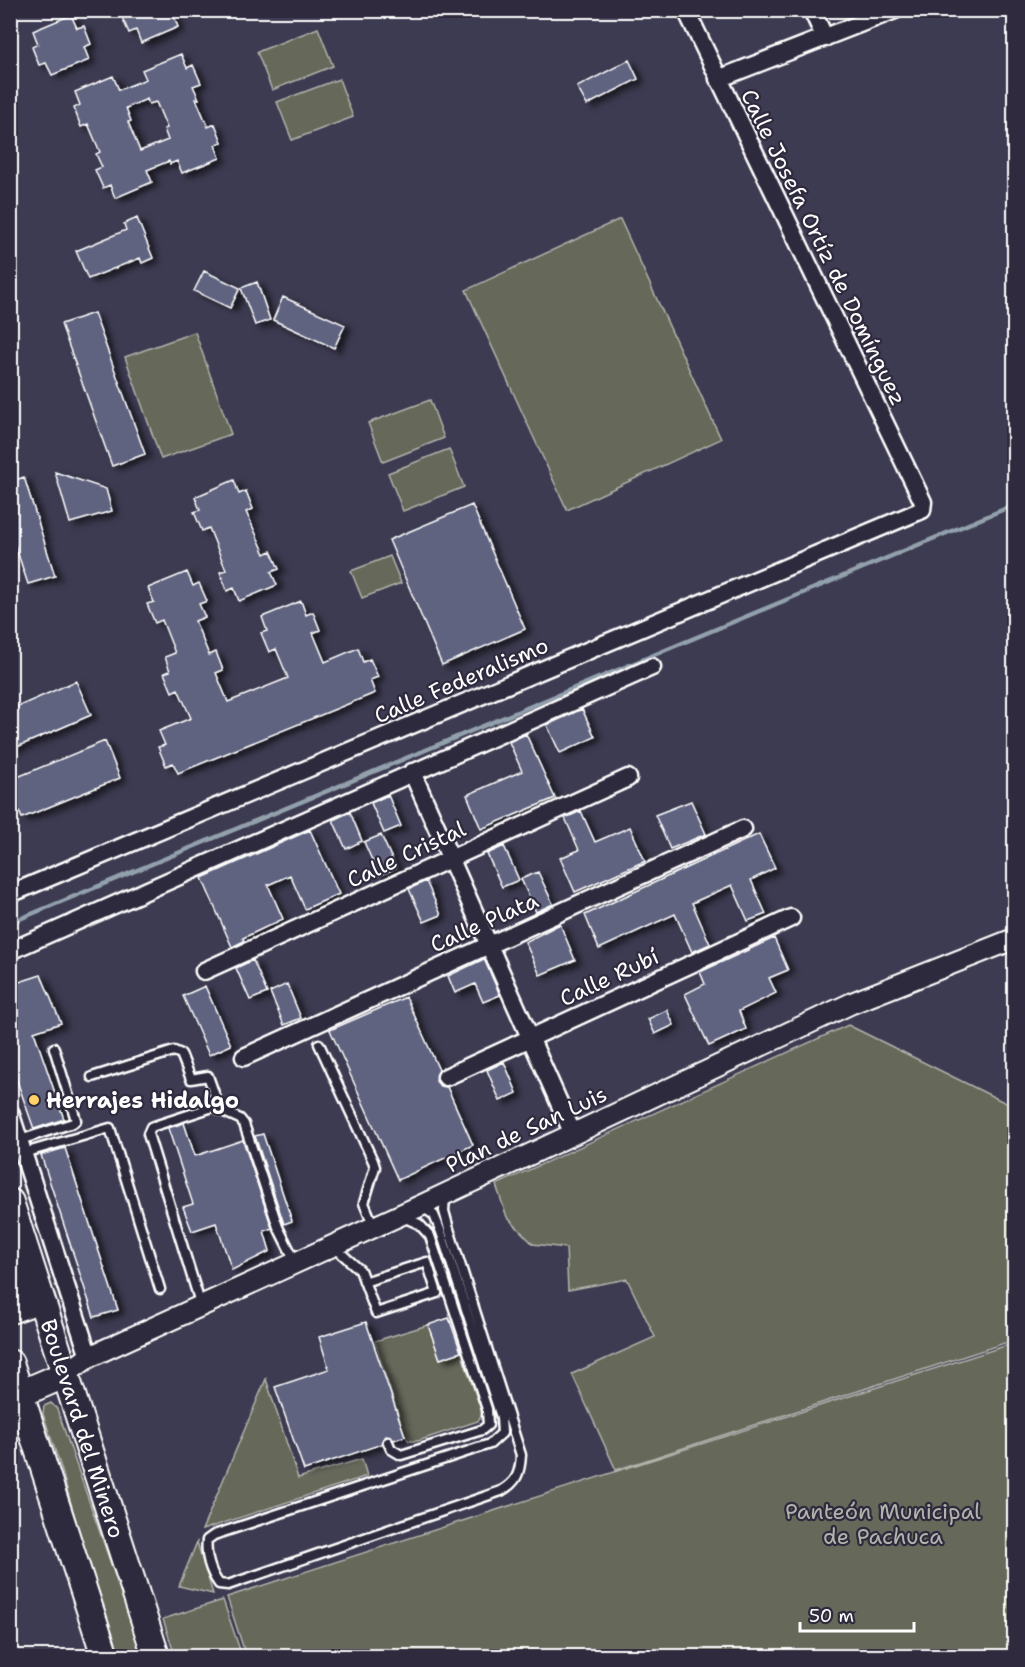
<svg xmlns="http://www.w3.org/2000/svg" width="1025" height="1667" font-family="'Shantell Sans',sans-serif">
<defs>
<filter id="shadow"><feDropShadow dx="6" dy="3.5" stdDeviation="3" flood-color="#0009"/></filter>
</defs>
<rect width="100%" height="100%" fill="#3d3b51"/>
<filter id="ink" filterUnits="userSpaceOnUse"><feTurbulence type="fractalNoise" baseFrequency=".0167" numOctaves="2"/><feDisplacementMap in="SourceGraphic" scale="12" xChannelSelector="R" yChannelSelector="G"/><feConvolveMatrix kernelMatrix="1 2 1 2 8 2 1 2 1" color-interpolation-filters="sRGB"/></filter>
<g filter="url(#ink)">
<path fill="#66685a" stroke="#b2b4ac" stroke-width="1.5" d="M318 28 333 66 272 90 257 52Z
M339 79 353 117 292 140 277 102Z
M620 219 721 439 567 510 466 290Z
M195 332 231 434 161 459 125 357Z
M430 400 444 438 383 462 368 423Z
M449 449 464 487 403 511 388 473Z
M390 556 401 583 362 598 351 571Z
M848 1025 1014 1107V1340L616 1470 572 1374 655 1337 627 1279 568 1290 566 1248 533 1244 507 1217 496 1185Z
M428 1325 440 1359 461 1352 482 1413 478 1421 418 1441H409L405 1436 375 1341Z
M1014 1343V1656H246L227 1597Z
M266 1379 298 1478 362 1459 367 1476 202 1530Z
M51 1403 57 1409 143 1656H114L61 1468 43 1414 44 1406Z
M197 1542 213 1594 179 1586Z
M223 1600 242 1656H175L163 1619Z"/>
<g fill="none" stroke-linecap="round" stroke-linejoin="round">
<path stroke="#93a1ad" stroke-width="4.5" d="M10 923 1014 505"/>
</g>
<path fill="#5e6480" stroke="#fff" stroke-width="1.5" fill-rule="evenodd" filter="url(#shadow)" d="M132 10H172L178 27 141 43 136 30 129 33 121 15Z
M71 15 77 28 84 26 91 44 84 47 89 60 52 75 46 63 39 65 32 47 38 44 33 31Z
M181 54 187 68 193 65 201 83 193 86 199 99H196L208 127 215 124 222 142 215 145 220 158 182 173 177 161 170 164 169 161 147 170 152 182 115 198 110 185 103 188 95 170 102 167 96 154 100 152 88 124 81 127 74 108 80 105 75 92 113 76 119 90 146 79 142 70ZM147 99 149 104 156 102 167 128 164 129 168 140 140 151 128 122 131 121 126 108Z
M629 60 638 79 587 105 577 87Z
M137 218 153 258 142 263 140 258 88 279 76 251 126 230 124 224Z
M204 271 240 288 230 308 194 291Z
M257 282 270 320 255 325 241 288Z
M283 297 345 325 334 348 273 320Z
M94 313 145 454 112 466 61 324Z
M55 472 106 489 112 511 70 523Z
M24 477 55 576 28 584 10 530V482Z
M234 480 239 494 246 491 253 509 246 512 265 554 271 551 279 569 271 572 277 585 239 601 234 588 227 591 220 572 226 570 209 528 202 531 194 512 200 510 195 497Z
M472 505 525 629 442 665 389 540Z
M187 572 193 586 199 583 207 601 199 604 205 617 195 621 209 655 216 652 223 670 216 673 228 702 288 678 276 649 269 652 261 633 267 631 262 617 301 601 306 615 313 612 320 630 313 633 325 662 358 648 363 662 370 659 378 677 370 680 375 693 178 773 173 763 166 766 158 747 165 745 159 731 191 718 178 689 172 692 164 673 170 671 165 657 175 653 162 620 155 623 147 604 154 602 148 588Z
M76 681 91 715 10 750V710Z
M582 709 595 737 560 753 547 725Z
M526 734 555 798 481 829 467 795 522 771 509 742Z
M105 741 120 778 22 818 10 791V780Z
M388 795 401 826 384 833 371 803Z
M691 801 706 834 670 849 655 815Z
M581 811 595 842 630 827 645 861 575 892 560 858 579 850 565 818Z
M350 812 362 841 346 849 333 820Z
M310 830 339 894 305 909 290 875 268 885 283 919 243 938 244 941 232 947 202 878Z
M759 834 775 868 751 880 766 914 748 921 732 885 692 903 710 944 692 952 675 914 599 949 585 915Z
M381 835 396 868 379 876 364 842Z
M504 846 519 880 502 887 487 854Z
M538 872 553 904 536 912 521 879Z
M426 881 441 915 424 922 409 889Z
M560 924 575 960 540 975 525 942Z
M774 938 788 970 769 978 776 993 739 1011 746 1029 709 1046 685 994 705 984 700 972Z
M484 959 500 995 483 1002 475 984 455 993 448 976Z
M253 960 267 993 250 1000 236 968Z
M41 975 61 1023 34 1032 64 1119 34 1129 10 1061V985Z
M287 984 301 1018 284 1025 270 992Z
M205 986 231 1045 209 1055 183 996Z
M406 997 439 1070 436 1081 440 1086 447 1087 473 1145 398 1180 330 1030Z
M667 1010 674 1025 655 1034 648 1019Z
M504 1062 517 1093 500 1101 487 1070Z
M184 1123 195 1156 243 1140 272 1228 264 1231 270 1251 232 1270 216 1223 192 1231 183 1207 193 1204 168 1128Z
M263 1134 292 1221 284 1224 255 1136Z
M65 1148 118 1310 94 1317 41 1155Z
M449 1318 461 1352 440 1359 428 1325Z
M366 1322 405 1436 394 1440 386 1436 382 1444 304 1470 275 1387 329 1369 319 1337Z"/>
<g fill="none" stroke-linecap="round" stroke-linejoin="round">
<defs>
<path id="service" d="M319 1044 373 1161 375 1167 364 1203 374 1227
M92 1077 174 1051 181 1054 191 1079 208 1076 220 1110 240 1119 244 1124 278 1227 296 1263
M20 1140 73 1123 76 1120 54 1048
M24 1153 110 1128 160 1289
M421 1206 434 1215 441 1232 501 1417 502 1433 490 1444 214 1535 207 1540C205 1555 210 1572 219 1584L228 1585 501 1491C517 1482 520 1473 521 1455L449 1229 444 1211 445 1196
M333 1246 360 1270 376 1313 437 1293 427 1262 364 1282
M201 1306 148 1134 151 1127 219 1105
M388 1442 391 1449 401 1455 482 1430 488 1425 487 1409 430 1236 419 1224 403 1217"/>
<path id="minor" d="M812 10 825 38
M718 79 895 10
M412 772 573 1134
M10 894 922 510 923 502 686 10
M10 951 652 667
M204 971 628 778
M244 1057 743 829
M446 1077 791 918
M10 1112 89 1357"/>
<path id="tertiary" d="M64 1375 89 1357 420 1206 852 1003 1014 939"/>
<g id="primary">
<path id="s1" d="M10 1202 156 1656"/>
<path d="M10 1310 27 1304 31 1295V1276"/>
<path d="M10 1363 105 1656"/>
<path d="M20 1394 64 1375"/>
</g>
</defs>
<use href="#service" stroke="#fff" stroke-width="13"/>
<use href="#minor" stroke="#fff" stroke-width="21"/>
<use href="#tertiary" stroke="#fff" stroke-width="24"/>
<use href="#primary" stroke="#fff" stroke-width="30"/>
<use href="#service" stroke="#2f2a3d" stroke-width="8"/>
<use href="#minor" stroke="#2f2a3d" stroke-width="16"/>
<use href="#tertiary" stroke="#2f2a3d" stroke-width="20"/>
<use href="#primary" stroke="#2f2a3d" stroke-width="26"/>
</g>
</g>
<circle fill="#ffd166" stroke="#2f2a3d" stroke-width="2" cx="34" cy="1100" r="6"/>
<g text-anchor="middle" stroke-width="4.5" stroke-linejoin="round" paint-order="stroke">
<g font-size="22" fill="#fff" stroke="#2f2a3d">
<text transform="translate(824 247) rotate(64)" y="8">Calle Josefa Ortíz de Domínguez</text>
<text transform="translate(461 680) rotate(-23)" y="8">Calle Federalismo</text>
<text transform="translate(406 854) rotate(-25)" y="8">Calle Cristal</text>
<text transform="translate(484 922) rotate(-24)" y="8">Calle Plata</text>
<text transform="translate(609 977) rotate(-25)" y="8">Calle Rubí</text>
<text transform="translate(526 1129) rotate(-25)" y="8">Plan de San Luis</text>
<text dy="8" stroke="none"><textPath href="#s1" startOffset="238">Boulevard del Minero</textPath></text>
</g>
<g font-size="22" font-weight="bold" fill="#fff" stroke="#2f2a3d" text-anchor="start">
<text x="46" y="1108">Herrajes Hidalgo</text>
</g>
<g font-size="22" fill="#b2b4ac" stroke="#2f2a3d">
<text x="883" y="1519">Panteón Municipal<tspan x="883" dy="25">de Pachuca</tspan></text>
</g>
</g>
<rect width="1025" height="1667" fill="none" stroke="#2f2a3d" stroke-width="36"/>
<rect x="18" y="18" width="989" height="1631" fill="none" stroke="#fff" stroke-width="2" filter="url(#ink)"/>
<path d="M800 1622v9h114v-9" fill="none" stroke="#ffffff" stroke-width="3"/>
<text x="809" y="1622" font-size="18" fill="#ffffff" stroke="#2f2a3d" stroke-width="4.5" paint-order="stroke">50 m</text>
</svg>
